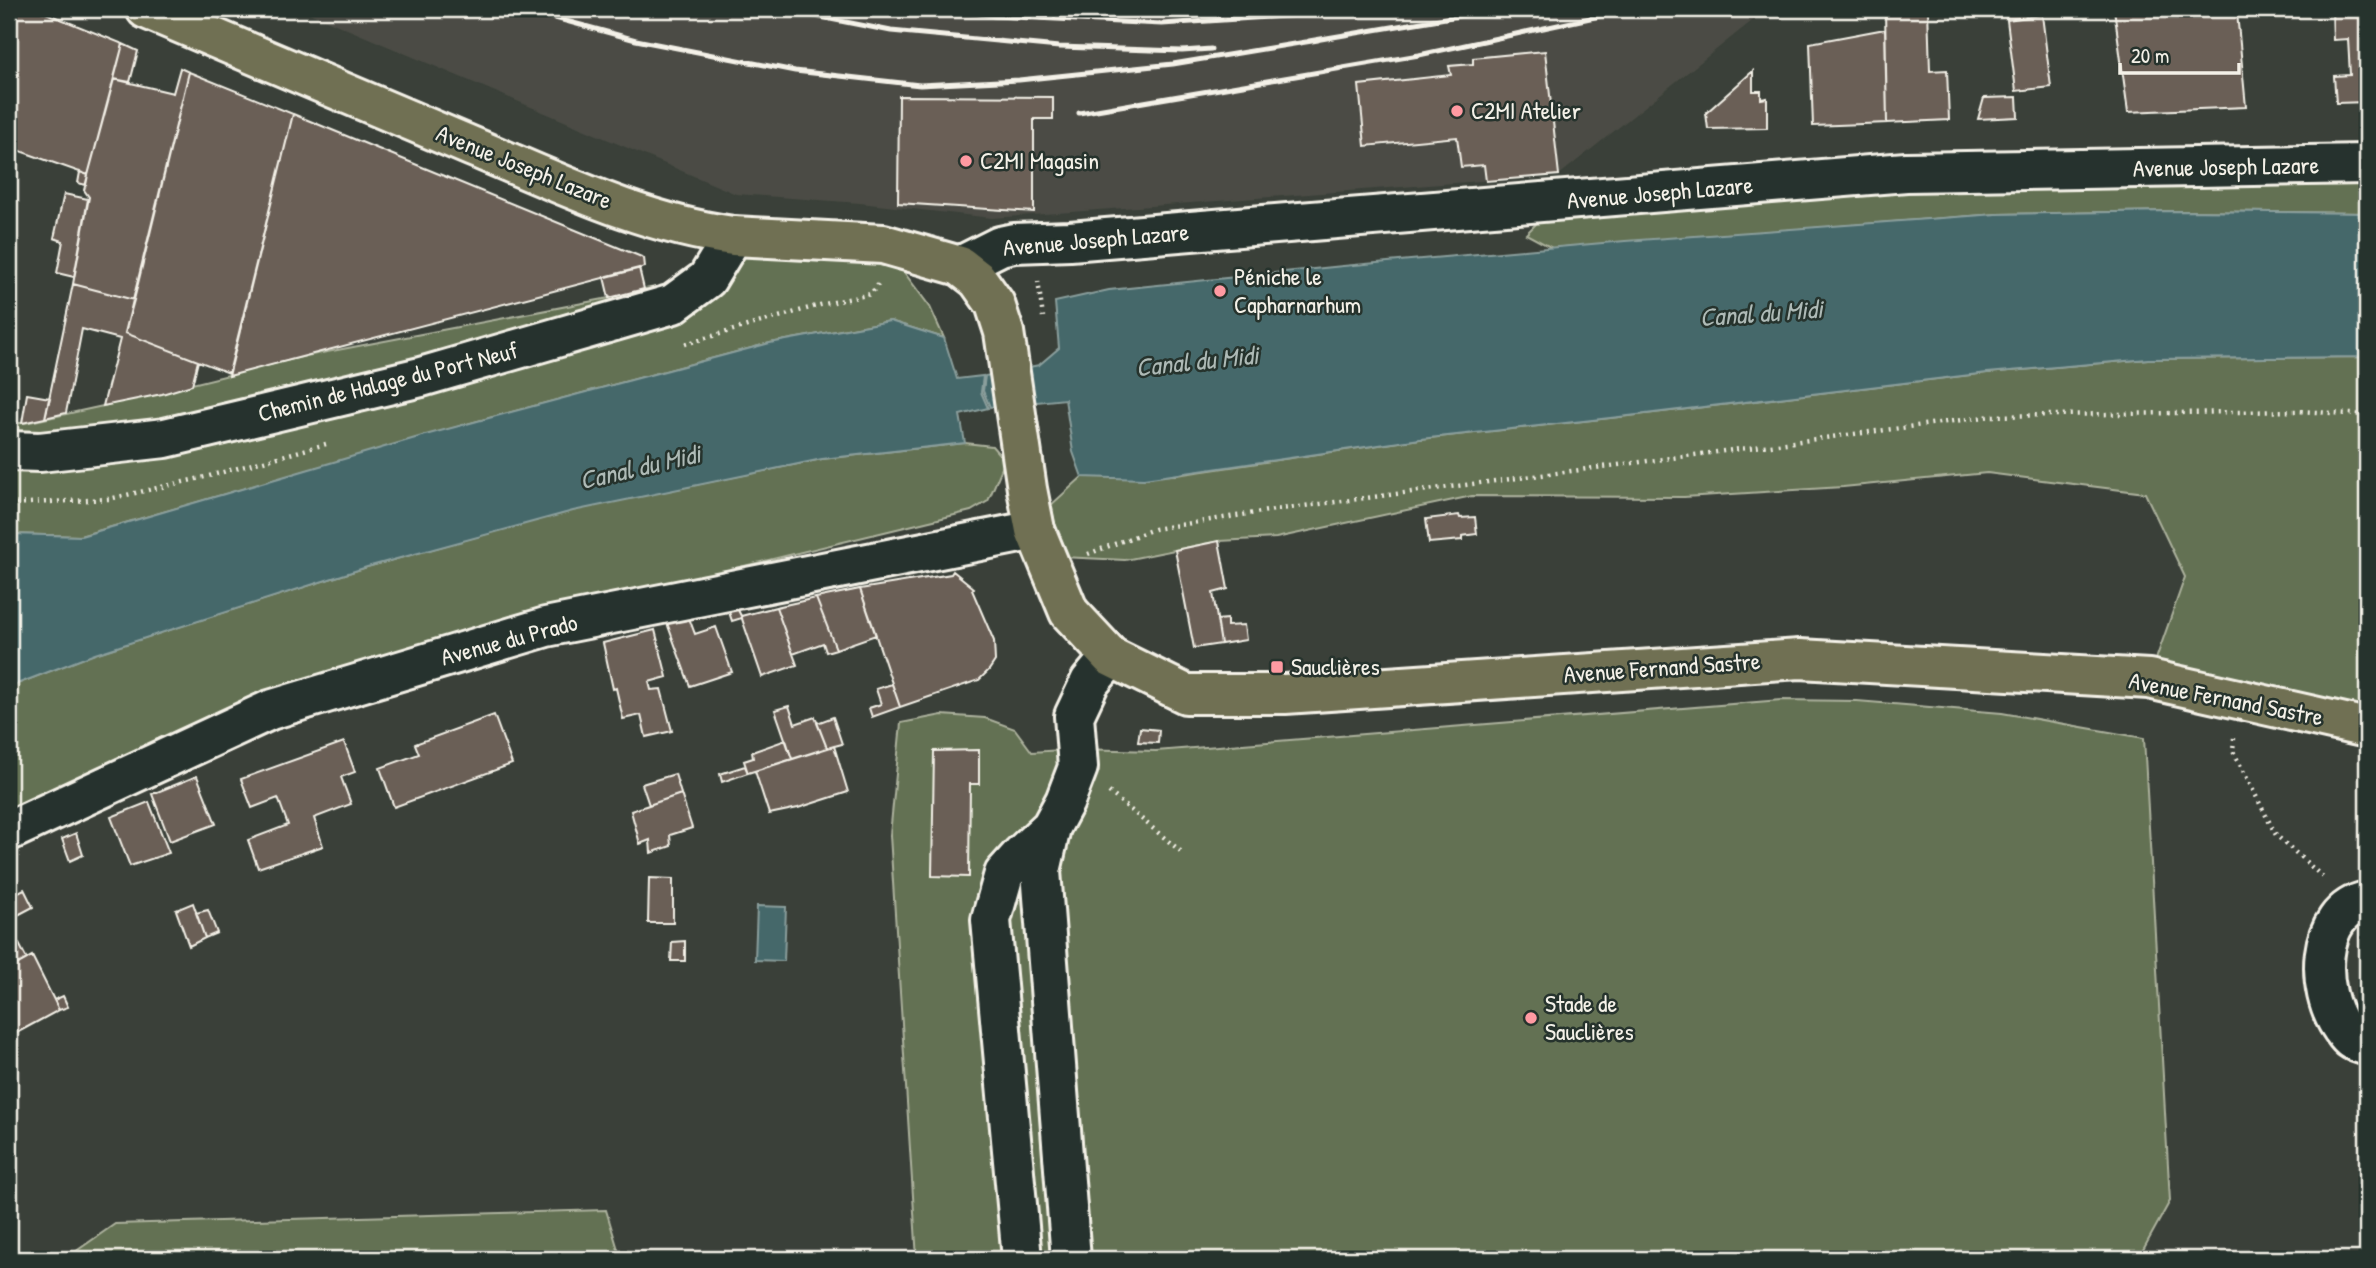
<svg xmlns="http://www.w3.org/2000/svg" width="2376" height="1268" font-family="'Patrick Hand',sans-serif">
<rect width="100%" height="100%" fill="#3a4039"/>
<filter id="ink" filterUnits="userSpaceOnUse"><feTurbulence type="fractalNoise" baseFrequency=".0143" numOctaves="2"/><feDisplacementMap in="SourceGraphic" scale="14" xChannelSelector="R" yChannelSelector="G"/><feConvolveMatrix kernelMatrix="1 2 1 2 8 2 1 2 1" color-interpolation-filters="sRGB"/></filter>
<g filter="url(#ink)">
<path fill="#4b4c45" d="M300 9H1767L1559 175 992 218 860 203 736 194Z"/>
<path fill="#637152" stroke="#acb19d" stroke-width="2" d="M2367 179V213L2175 211 1997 214 1552 248 1526 234 1545 215 1849 189Z
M733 236 883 244 930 307 944 338 890 321 770 343 474 422 80 536 9 534V423H25L103 406 306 356 609 298 644 289 707 279Z
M2367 357V728L2149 679 2185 577 2145 493 1987 473 1843 487 1684 497 1472 496 1276 538 1219 541 1125 560 1062 557 1051 505 1082 477 1176 475 1420 439 1637 415 1987 373 2148 359Z
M965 443 992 446 1005 461 988 501 971 511 686 580 546 627 270 710 9 831V687L14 685 94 654 367 567 573 510 822 459Z
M1781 700 1857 701 2002 713 2144 738 2170 1201 2138 1259H917L890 835 901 723 942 715 985 718 1015 729 1032 752 1076 749 1156 751Z
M606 1210 620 1256 637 1259H65L115 1224Z"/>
<path fill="#44676a" stroke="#8a9e9c" stroke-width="2" d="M2175 211 2367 213V357L2148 359 1987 373 1637 415 1420 439 1144 479 1082 477 1073 452 1065 399 990 407 983 391 985 376 1039 365 1059 348 1055 302 1109 290 1343 266 1625 241 1997 214Z
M890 321 944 338 957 379 983 376 981 392 988 408 960 415 965 443 822 459 573 511 367 567 95 654 9 687V534L81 536 429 434 770 343Z
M757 906 786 907 784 961 755 960Z"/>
<path fill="#6a5e56" stroke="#f4f1e8" stroke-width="2" d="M9 9H36L123 44 88 175 9 147Z
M1885 9H1928L1930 71 1947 70 1949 120 1887 123Z
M2006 9H2057V12L2007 20Z
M2114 9H2227V15L2237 13 2246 107 2128 112Z
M2332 9H2367V102L2336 103 2334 76 2350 75 2348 39 2333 40Z
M2042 15 2051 87 2016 91 2007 20Z
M1885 29 1887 123 1813 126 1810 43Z
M123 44 138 51 130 82 114 79Z
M1545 51 1559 175 1486 181 1484 165 1461 167 1457 137 1365 146 1359 85 1451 75 1449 66 1473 64V58Z
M180 68 189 72 134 300 73 284 89 197 84 190 114 79 173 93Z
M1753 71V91H1761V99L1767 98V128L1708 129 1706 113Z
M189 72 293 114 229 373 125 333Z
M899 96 1053 97V119H1034V212L898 203Z
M2017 97 2018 117 1978 119 1984 98Z
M293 114 644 258 645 267 229 376Z
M80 172 88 175 86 185 78 183Z
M64 194 88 199 74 277 57 273 63 241 54 238Z
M639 268 644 289 609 298 604 277Z
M73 284 134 300 125 333 198 361 192 385 162 394 103 406 120 339 82 329 66 413 45 418Z
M27 394 50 398 45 418 22 423Z
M1459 515 1460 518 1475 517 1477 534 1462 536V540L1429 543 1426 519Z
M1219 541 1228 589 1213 593 1221 644 1194 648 1175 550Z
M953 571 974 588 972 590 994 641 995 661 989 670 979 680 900 707 860 589 951 574Z
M860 589 876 635 836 649 816 598Z
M816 598 836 649 826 652 823 643 793 654 776 607Z
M776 607 797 665 762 677 741 616Z
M737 608 742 618 732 621 728 609Z
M689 618 695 634 716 627 732 672 690 686 667 623Z
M1227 619V626L1244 625 1246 640 1221 644 1217 620Z
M655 630 667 677 649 682 651 690 661 689 672 731 646 737 641 715 623 719 616 688 613 689 603 643Z
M892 684 900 707 872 717 869 708 881 704 876 689Z
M789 706 795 724 815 717 827 748 792 759 775 710Z
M494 715 512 764 394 807 380 768 419 754 415 744Z
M833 717 842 744 827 748 817 723Z
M1140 728 1159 730 1158 743 1138 742Z
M786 740 792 759 748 773 744 761 753 758 752 752Z
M344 742 355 772 341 777 351 804 314 818 323 846 258 868 248 840 288 825 278 798 252 808 241 779Z
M834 746 848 792 798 808 769 814 755 771Z
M979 750V784H970L969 877 932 876 934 751Z
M745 766 748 773 722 782 720 774Z
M675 774 681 794 649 805 642 784Z
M197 776 216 824 170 841 152 794Z
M681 794 692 828 670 835 671 846 651 853 650 840 640 844 631 811Z
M149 802 169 853 130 866 111 817Z
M76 833 83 855 70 861 62 839Z
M649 878 673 879V923H648Z
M9 879 17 893 9 897Z
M24 889 33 907 16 916 9 897Z
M193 903 205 938 189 946 176 910Z
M208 910 217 933 205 938 196 913Z
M685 941V961H671L672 942Z
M18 942 27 959 9 969V948Z
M32 956 59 1010 9 1037V969Z
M63 996 68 1007 59 1010 54 1000Z"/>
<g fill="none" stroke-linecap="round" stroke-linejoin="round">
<defs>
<path id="minor" d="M960 266 1000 246 1014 243 1070 241 1906 172 2367 164
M9 451 40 452 165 438 421 377 673 304 707 279 733 236
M9 831 270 710 546 627 1035 530
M2367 901C2314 911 2316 992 2341 1027 2344 1031 2347 1037 2352 1040 2356 1043 2363 1044 2367 1046
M1022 1259 991 920 1004 874 1022 854 1051 827
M1071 1259 1041 871 1051 827 1065 801 1078 767 1074 716 1090 682 1111 657"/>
<path id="major" d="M146 9C255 55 364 101 473 147 557 182 642 224 733 236L883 244 960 266 978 280 995 304 1004 332 1027 489 1035 530 1069 612 1111 657 1186 694H1285L1800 659 2149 679 2367 728"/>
</defs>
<use href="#minor" stroke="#f4f1e8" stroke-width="44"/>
<use href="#major" stroke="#f4f1e8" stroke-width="44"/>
<path stroke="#f4f1e8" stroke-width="4.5" stroke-dasharray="2 5" stroke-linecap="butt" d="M1038 281 1043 317
M685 344 820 305 871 294 878 284
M9 504 109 499 205 477 326 444
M1088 554 1154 529 1274 510 1992 416 2298 411 2367 415
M2234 738 2233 751 2276 835 2325 879
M1109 792 1184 854"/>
<use href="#minor" stroke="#26332d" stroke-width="38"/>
<use href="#major" stroke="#706f52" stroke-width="38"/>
<path stroke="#f4f1e8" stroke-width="5" d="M522 9 636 40 795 71 920 85 1019 80 1173 64 1318 40
M780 9 891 31 1059 47 1182 51 1211 49
M945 9 995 16 1162 24 1331 13 1358 9
M1309 41 1499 9
M1079 113 1419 55 1632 9"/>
</g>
</g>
<g fill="#ff9aa2" stroke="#26332d" stroke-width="2.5">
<circle cx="1457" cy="111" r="7"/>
<circle cx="966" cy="161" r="7"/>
<circle cx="1220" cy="291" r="7"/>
<rect x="1270" y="660" width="14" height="14" rx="3.5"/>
<circle cx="1531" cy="1018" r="7"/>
</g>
<g text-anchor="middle" stroke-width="5" stroke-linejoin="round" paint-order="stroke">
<g font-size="24" fill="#f4f1e8" stroke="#26332d" text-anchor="start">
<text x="1471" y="119">C2MI Atelier</text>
<text x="980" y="169">C2MI Magasin</text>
<text x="1234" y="285">Péniche le<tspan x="1234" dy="28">Capharnarhum</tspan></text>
<text x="1291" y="675">Sauclières</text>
<text x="1545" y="1012">Stade de<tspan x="1545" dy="28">Sauclières</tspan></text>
</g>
<g font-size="24" fill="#f4f1e8" stroke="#26332d">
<text transform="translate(524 167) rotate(22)" y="8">Avenue Joseph Lazare</text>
<text transform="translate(2226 167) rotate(-1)" y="8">Avenue Joseph Lazare</text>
<text transform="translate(1660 193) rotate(-5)" y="8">Avenue Joseph Lazare</text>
<text transform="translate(1096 240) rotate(-5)" y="8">Avenue Joseph Lazare</text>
<text transform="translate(388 382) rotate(-14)" y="8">Chemin de Halage du Port Neuf</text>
<text transform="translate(509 640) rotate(-15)" y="8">Avenue du Prado</text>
<text transform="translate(1662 668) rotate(-4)" y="8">Avenue Fernand Sastre</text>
<text transform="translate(2226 699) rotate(11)" y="8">Avenue Fernand Sastre</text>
</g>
<g font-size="26" font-style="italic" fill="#aebab6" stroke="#26332d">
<text transform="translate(1761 313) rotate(-4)" y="9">Canal du Midi</text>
<text transform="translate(1197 361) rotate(-6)" y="9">Canal du Midi</text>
<text transform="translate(640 467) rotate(-13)" y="9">Canal du Midi</text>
</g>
</g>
<rect width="2376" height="1268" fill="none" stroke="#26332d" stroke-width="35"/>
<rect x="18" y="18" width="2341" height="1233" fill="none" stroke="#f4f1e8" stroke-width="2.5" filter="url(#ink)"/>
<path d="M2120 63v10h119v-10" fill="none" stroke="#f4f1e8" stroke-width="3.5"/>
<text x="2131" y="63" font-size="21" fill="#f4f1e8" stroke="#26332d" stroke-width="5" paint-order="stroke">20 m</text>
</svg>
